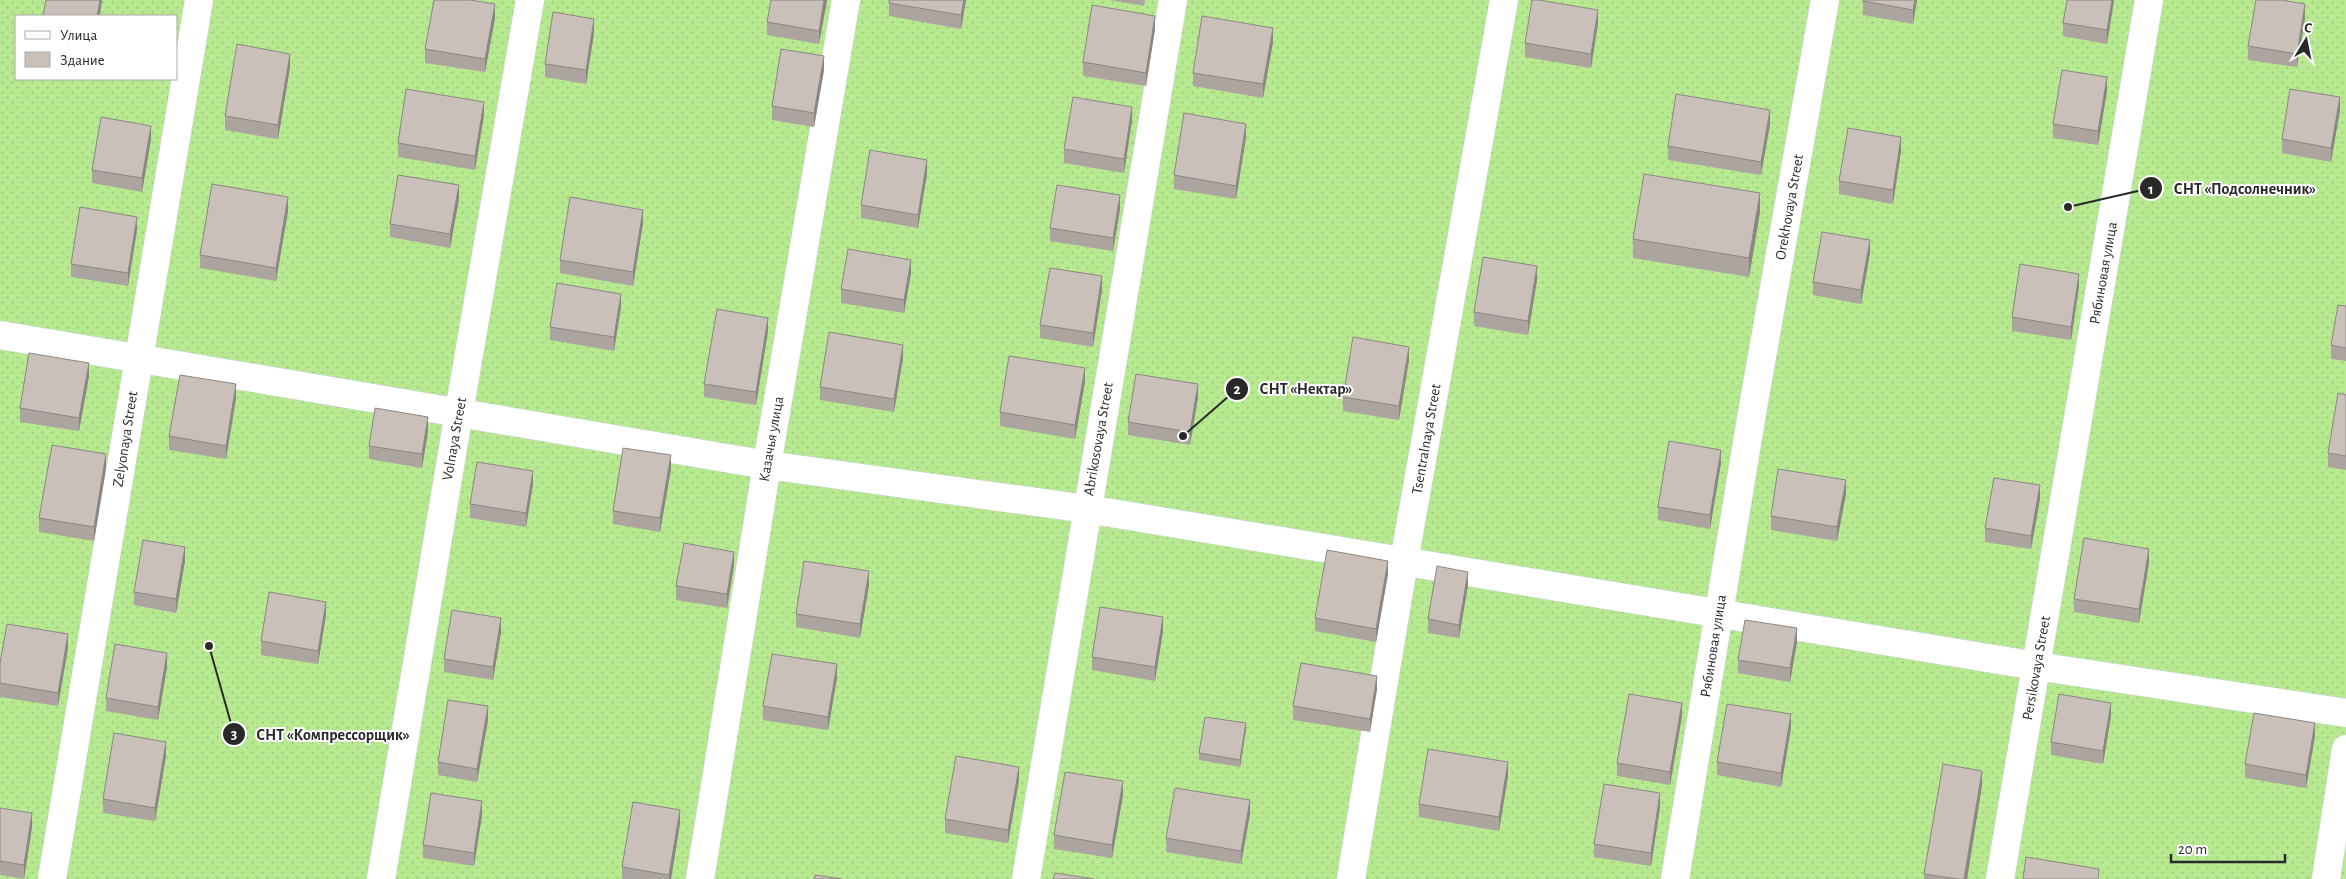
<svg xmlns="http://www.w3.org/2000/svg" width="2346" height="879" font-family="'Alegreya Sans',sans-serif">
<defs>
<pattern id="grass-dots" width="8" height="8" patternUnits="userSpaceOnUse" patternTransform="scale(1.25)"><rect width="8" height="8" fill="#b7e990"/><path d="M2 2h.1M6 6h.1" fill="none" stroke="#9dc87c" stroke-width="1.8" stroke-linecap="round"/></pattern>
</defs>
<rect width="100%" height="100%" fill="#ede3d9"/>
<path fill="url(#grass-dots)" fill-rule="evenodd" d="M0 0H2346V879H0ZM16 16H176V79H16Z"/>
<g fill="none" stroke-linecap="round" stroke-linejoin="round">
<defs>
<path id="street" d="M0 335 767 465 1087 509 2036 666 2346 713
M52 879 199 0
M381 879 459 412 530 0
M700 879 767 465 846 0
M1026 879 1173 0
M1351 879 1404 561 1504 0
M1675 879 1752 413 1825 0
M2000 879 2149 0
M2326 879 2346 749"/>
</defs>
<use href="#street" stroke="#ced5e4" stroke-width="29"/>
<use href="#street" stroke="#fff" stroke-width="28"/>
</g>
<path fill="#aca59f" d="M827 0 819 44 767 35V22Z
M889 0H966L961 29 889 16Z
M1110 0H1145L1144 6Z
M1863 0H1917L1913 24 1863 15Z
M2114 0 2107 44 2063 36V23Z
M495 18 485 72 425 63V49Z
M2305 18 2297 67 2248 60V46Z
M1598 23 1591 68 1525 57V43Z
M1155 29 1146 86 1083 76V62Z
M594 33 586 84 545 77V64Z
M1273 42 1263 98 1193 86V73Z
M290 67 278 139 225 130V116Z
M824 70 814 127 772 120V106Z
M2107 91 2098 145 2053 138V124Z
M2340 110 2331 162 2282 153V139Z
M484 115 475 170 398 157V143Z
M1132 120 1124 173 1064 163V149Z
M1770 124 1761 175 1668 160V146Z
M1246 137 1236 199 1174 189V175Z
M151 139 142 192 92 183V170Z
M1901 151 1893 204 1839 194V181Z
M927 174 918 228 861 218V205Z
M459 199 450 248 390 237V224Z
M1120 209 1113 251 1050 241V228Z
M288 211 276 281 200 268V255Z
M1760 212 1749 277 1633 258V239Z
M643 223 633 286 560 273V260Z
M137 230 128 286 71 277V264Z
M1870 253 1861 304 1813 295V282Z
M911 273 904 313 841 303V289Z
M1537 280 1528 335 1474 326V312Z
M2079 287 2071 340 2012 331V317Z
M1102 290 1093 347 1040 338V325Z
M2346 306V361L2331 359V345Z
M621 307 614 351 550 340V327Z
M768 331 756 405 704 397V384Z
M903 358 894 412 820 400V387Z
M1409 360 1399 420 1343 411V397Z
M89 376 79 431 20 422V408Z
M1085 382 1075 439 1000 426V412Z
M2346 395V470L2328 467V453Z
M1198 397 1190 445 1128 435V422Z
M236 398 226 459 169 450V436Z
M428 431 422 468 369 459V446Z
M1721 463 1710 529 1658 520V507Z
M106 468 94 541 39 532V518Z
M671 469 660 532 613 524V511Z
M533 484 526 527 470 518V504Z
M1846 494 1837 541 1771 530V516Z
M2040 499 2031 549 1985 542V528Z
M185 561 176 613 134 605V592Z
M2149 562 2139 623 2074 612V599Z
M734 565 727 608 676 600V586Z
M1388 574 1376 642 1315 631V618Z
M869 585 860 638 796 627V614Z
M1468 585 1459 638 1428 633V619Z
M326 615 318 664 261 655V641Z
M1163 631 1155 681 1092 670V657Z
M501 632 493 680 444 672V659Z
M1797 642 1790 682 1738 673V660Z
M68 648 58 706 0 697V663Z
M167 667 158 720 106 711V698Z
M837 678 828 730 763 720V706Z
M1377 689 1370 732 1293 720V706Z
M1682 716 1670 785 1617 776V763Z
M2111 716 2103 764 2051 755V742Z
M488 720 477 782 438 775V762Z
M1791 728 1781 787 1717 775V762Z
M1246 730 1240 767 1199 760V753Z
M2315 736 2306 788 2245 778V764Z
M166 756 155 821 103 813V799Z
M1508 776 1499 831 1419 817V804Z
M1019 780 1008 843 945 833V819Z
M1982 785 1967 879H1924V874Z
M1123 795 1112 858 1054 849V835Z
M1660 807 1651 866 1594 857V844Z
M0 808 32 827 24 879 0 875Z
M1250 814 1241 864 1166 852V838Z
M482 815 474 866 423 858V845Z
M680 823 671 879H622V867Z"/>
<path fill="#8c8682" d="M100 0H102L100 16H97Z
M824 0H827L819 44V31Z
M964 0H966L961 29V15Z
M1915 0H1917L1913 24V10Z
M2112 0H2114L2107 44V30Z
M495 4V18L485 72V59Z
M2305 4V18L2297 67V54Z
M1598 10V23L1591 68V54Z
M1155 16V29L1146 86V73Z
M594 19V33L586 84V70Z
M1273 28V42L1263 98V84Z
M290 54V67L278 139V125Z
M824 56V70L814 127V113Z
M2107 77V91L2098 145V131Z
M2340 97V110L2331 162V148Z
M484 102V115L475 170V156Z
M1132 107V120L1124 173V159Z
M1770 110V124L1761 175V162Z
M1246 124V137L1236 199V186Z
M151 126V139L142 192V178Z
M1901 137V151L1893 204V190Z
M927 160V174L918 228V215Z
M459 185V199L450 248V234Z
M1760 193V212L1749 277V258Z
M1120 195V209L1113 251V238Z
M288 197V211L276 281V268Z
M643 210V223L633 286V272Z
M137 217V230L128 286V273Z
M1870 240V253L1861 304V290Z
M911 260V273L904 313V300Z
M1537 266V280L1528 335V321Z
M2079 274V287L2071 340V327Z
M1102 276V290L1093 347V333Z
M621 294V307L614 351V337Z
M768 318V331L756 405V392Z
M903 345V358L894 412V399Z
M1409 347V360L1399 420V406Z
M89 363V376L79 431V418Z
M1085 368V382L1075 439V425Z
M236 384V398L226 459V446Z
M1198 384V397L1190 445V432Z
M428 417V431L422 468V454Z
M1721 450V463L1710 529V515Z
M106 454V468L94 541V527Z
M671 455V469L660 532V518Z
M533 471V484L526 527V513Z
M1846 480V494L1837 541V527Z
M2040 485V499L2031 549V536Z
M185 547V561L176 613V599Z
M2149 549V562L2139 623V609Z
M734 552V565L727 608V594Z
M1388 561V574L1376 642V629Z
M869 571V585L860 638V624Z
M1468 572V585L1459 638V625Z
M326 602V615L318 664V651Z
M1163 617V631L1155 681V667Z
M501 618V632L493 680V667Z
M1797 628V642L1790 682V668Z
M68 634V648L58 706V693Z
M167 653V667L158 720V707Z
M837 664V678L828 730V717Z
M1377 676V689L1370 732V719Z
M1682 703V716L1670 785V772Z
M2111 703V716L2103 764V751Z
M488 706V720L477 782V769Z
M1791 714V728L1781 787V773Z
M1246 723V730L1240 767V760Z
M2315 723V736L2306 788V775Z
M166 742V756L155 821V808Z
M1508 762V776L1499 831V817Z
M1019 767V780L1008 843V830Z
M1982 771V785L1967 879H1964Z
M1123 781V795L1112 858V845Z
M1660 793V807L1651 866V853Z
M1250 800V814L1241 864V851Z
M482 801V815L474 866V853Z
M680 810V823L671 879H669V875Z
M32 813V827L24 879V865Z"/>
<path fill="#c8c0b9" stroke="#8c8682" d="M46 0H100L97 16H43Z
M434 0H470L495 4 485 59 425 49Z
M771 0H824L819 31 767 22Z
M889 0H964L961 15 889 3Z
M1532 0H1539L1598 10 1591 54 1525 43Z
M1863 0H1915L1913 10 1863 1Z
M2067 0H2112L2107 30 2063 23Z
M2256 0H2281L2305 4 2297 54 2248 46Z
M1092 5 1155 16 1146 73 1083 62Z
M553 12 594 19 586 70 545 64Z
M1202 16 1273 28 1263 84 1193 73Z
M237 44 290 54 278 125 225 116Z
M781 49 824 56 814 113 772 106Z
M2062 70 2107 77 2098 131 2053 124Z
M406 89 484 102 475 156 398 143Z
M2290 89 2340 97 2331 148 2282 139Z
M1676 94 1770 110 1761 162 1668 146Z
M1073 97 1132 107 1124 159 1064 149Z
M1184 113 1246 124 1236 186 1174 175Z
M101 117 151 126 142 178 92 170Z
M1848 128 1901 137 1893 190 1839 181Z
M870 150 927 160 918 215 861 205Z
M1644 174 1760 193 1749 258 1633 239Z
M398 175 459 185 450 234 390 224Z
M212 184 288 197 276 268 200 255Z
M1057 185 1120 195 1113 238 1050 228Z
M570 197 643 210 633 272 560 260Z
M80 207 137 217 128 273 71 264Z
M1822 232 1870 240 1861 290 1813 282Z
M848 249 911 260 904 300 841 289Z
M1483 257 1537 266 1528 321 1474 312Z
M2020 264 2079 274 2071 327 2012 317Z
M1050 268 1102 276 1093 333 1040 325Z
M557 283 621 294 614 337 550 327Z
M2338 305 2346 306V348L2331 345Z
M717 309 768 318 756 392 704 384Z
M829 332 903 345 894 399 820 387Z
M1353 337 1409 347 1399 406 1343 397Z
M29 353 89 363 79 418 20 408Z
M1009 356 1085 368 1075 425 1000 412Z
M1136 374 1198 384 1190 432 1128 422Z
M180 375 236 384 226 446 169 436Z
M2338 393 2346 395V456L2328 453Z
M375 408 428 417 422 454 369 446Z
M1669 441 1721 450 1710 515 1658 507Z
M52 445 106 454 94 527 39 518Z
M623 448 671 455 660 518 613 511Z
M477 462 533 471 526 513 470 504Z
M1778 469 1846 480 1837 527 1771 516Z
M1994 478 2040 485 2031 536 1985 528Z
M2084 538 2149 549 2139 609 2074 599Z
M143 540 185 547 176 599 134 592Z
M684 543 734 552 727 594 676 586Z
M1327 550 1388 561 1376 629 1315 618Z
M804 561 869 571 860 624 796 614Z
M1437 566 1468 572 1459 625 1428 619Z
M269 592 326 602 318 651 261 641Z
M1100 607 1163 617 1155 667 1092 657Z
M452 610 501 618 493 667 444 659Z
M1745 620 1797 628 1790 668 1738 660Z
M7 624 68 634 58 693 0 683V663Z
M115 644 167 653 158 707 106 698Z
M772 654 837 664 828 717 763 706Z
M1301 663 1377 676 1370 719 1293 706Z
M1629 694 1682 703 1670 772 1617 763Z
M2059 694 2111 703 2103 751 2051 742Z
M448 700 488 706 477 769 438 762Z
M1727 704 1791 714 1781 773 1717 762Z
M2254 713 2315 723 2306 775 2245 764Z
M1205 717 1246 723 1240 760 1199 753Z
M114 733 166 742 155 808 103 799Z
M1428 749 1508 762 1499 817 1419 804Z
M956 756 1019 767 1008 830 945 819Z
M1943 764 1982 771 1964 879H1958L1924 874Z
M1065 772 1123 781 1112 845 1054 835Z
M1604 784 1660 793 1651 853 1594 844Z
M1175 788 1250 800 1241 851 1166 838Z
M431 793 482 801 474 853 423 845Z
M633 802 680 810 669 875 622 867Z
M0 808 32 813 24 865 0 861Z
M2026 857 2099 869 2098 879H2023Z
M1055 873 1094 879H1053Z
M815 875 842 879H814Z"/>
<g text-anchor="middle" stroke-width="4" stroke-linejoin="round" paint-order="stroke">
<g font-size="15" fill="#292929" stroke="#fff">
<text transform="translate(1789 207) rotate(-80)" y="5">Orekhovaya Street</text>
<text transform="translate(2103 273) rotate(-80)" y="5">Рябиновая улица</text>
<text transform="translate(125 439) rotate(-81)" y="5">Zelyonaya Street</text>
<text transform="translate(454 439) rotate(-80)" y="5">Volnaya Street</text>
<text transform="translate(771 439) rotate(-80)" y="5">Казачья улица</text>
<text transform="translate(1098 439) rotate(-80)" y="5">Abrikosovaya Street</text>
<text transform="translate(1426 439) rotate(-80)" y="5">Tsentralnaya Street</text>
<text transform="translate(1713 646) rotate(-81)" y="5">Рябиновая улица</text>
<text transform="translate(2036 668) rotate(-80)" y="5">Persikovaya Street</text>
</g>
</g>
<path fill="none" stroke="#292929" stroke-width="2" d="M2068 207L2151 188M1183 436L1237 389M209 646L234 734"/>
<g fill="#292929" stroke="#fff" stroke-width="2">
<circle cx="2068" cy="207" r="5"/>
<circle cx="1183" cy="436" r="5"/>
<circle cx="209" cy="646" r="5"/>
<circle cx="2151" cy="188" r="12"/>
<circle cx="1237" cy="389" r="12"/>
<circle cx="234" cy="734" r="12"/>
</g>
<g font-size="15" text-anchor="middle" font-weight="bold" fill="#fff">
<text x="2151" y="194">1</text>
<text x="1237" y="394">2</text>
<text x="234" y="739">3</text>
</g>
<g font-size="16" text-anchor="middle" font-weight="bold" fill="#292929" stroke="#fff" stroke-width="4" stroke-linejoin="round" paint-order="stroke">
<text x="2245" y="194">СНТ «Подсолнечник»</text>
<text x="1306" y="394">СНТ «Нектар»</text>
<text x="333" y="740">СНТ «Компрессорщик»</text>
</g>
<rect x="15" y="15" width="162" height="65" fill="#ffffff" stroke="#a9a9a9"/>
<rect x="25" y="31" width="25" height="8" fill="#ffffff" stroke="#a9a9a9"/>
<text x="60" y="40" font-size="15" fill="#292929">Улица</text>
<rect x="25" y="52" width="25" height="15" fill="#c8c0b9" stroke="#a9a9a9"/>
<text x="60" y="65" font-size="15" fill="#292929">Здание</text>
<g transform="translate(2306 40) rotate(10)" stroke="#ffffff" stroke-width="4" paint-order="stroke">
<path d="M0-4L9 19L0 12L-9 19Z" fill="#292929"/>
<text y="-8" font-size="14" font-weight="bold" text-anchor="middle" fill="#292929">С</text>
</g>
<path d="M2171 854v8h114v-8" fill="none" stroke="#292929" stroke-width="2.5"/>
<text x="2178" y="854" font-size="15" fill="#292929" stroke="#ffffff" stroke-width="4" paint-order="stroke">20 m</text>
</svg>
